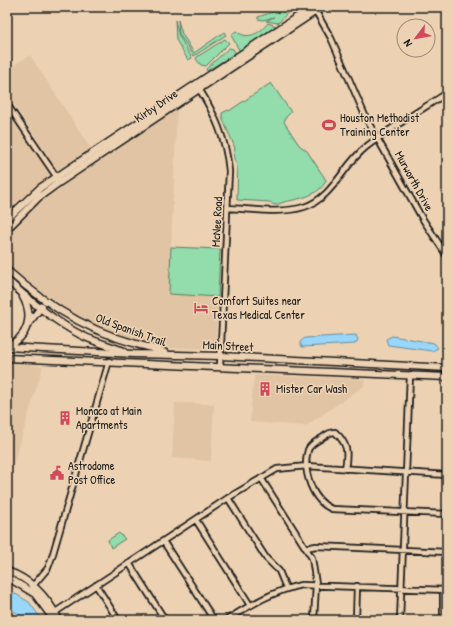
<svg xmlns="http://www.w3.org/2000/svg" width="454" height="627" font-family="'Patrick Hand',sans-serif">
<rect width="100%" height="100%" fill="#ecd2b3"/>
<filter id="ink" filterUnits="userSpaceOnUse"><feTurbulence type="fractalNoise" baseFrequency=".025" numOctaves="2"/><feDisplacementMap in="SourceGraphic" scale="8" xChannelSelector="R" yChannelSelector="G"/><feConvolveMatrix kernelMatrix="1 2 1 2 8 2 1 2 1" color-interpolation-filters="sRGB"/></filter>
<g filter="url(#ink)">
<path fill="#e1c4a3" d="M30 55 91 149 57 170 14 104 7 98V70Z
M177 109 169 294 218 297 215 349 171 348 153 344 130 339 102 329 59 306 7 265V234L25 214 49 195Z
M7 111 51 176 23 197 7 213Z
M7 362 43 366 12 470 7 468Z
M254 375 365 379 364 386 306 426 250 422Z
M175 403 214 404 211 461 172 458Z"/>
<path fill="#93dcac" stroke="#587c64" d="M284 7H293L278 23 266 21 274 17 263 20 258 19V17L284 8 286 11Z
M175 20 179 36 192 58 188 60 176 40Z
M178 20 182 34 194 53 224 32 226 35 194 56 179 34Z
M268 23 276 26 241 51 239 50 231 35 236 31C248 41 260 33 268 23Z
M225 39 229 43 206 66 201 65 196 59 197 57Z
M229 48 233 49 237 55 221 62 207 71 206 69Z
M271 83 291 112 286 117 284 122 299 145 307 151 326 180C320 196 298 199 284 202 278 204 275 207 270 202L237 200C237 189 238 178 237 167 236 160 231 157 235 149 232 138 222 122 222 113L228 110 229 111Z
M171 247 220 249 218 297 169 294Z
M119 533 125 539 111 548 108 540Z"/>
<path fill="#99d7fa" stroke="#678ca1" d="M356 335 358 340 355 344 302 347 300 342 305 338Z
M392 336 434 343 438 348 432 351 388 345 386 339Z
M7 589 29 602 42 620H25L7 605Z"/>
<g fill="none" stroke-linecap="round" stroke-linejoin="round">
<defs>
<path id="minor" d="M315 10 331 38 367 120 422 218 447 256
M198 87C215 114 226 139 229 171L220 366
M7 104 58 179
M228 208C252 209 281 214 304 207 333 198 343 165 366 147 390 128 421 110 447 93
M345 469C348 452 348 444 335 432 330 432 327 434 322 438 317 441 310 444 308 450 302 470 312 501 332 509L447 514
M261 478 312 558 316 584 314 620
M228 498 266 558 279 571 286 588
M196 520 250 605
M163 541 214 620
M306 548 316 546 447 552
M129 563 165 620
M96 585 118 620
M32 587 48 568 52 557 109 361
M443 590V620
M54 613 228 498 277 469 307 466 447 475
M226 620C251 605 273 591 301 585L447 590
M356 620 357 586
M400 620 410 375"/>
<path id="major" d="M7 219 40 188 312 7
M7 229 39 197 57 184 322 7
M7 270C54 312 99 337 160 350L167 354
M7 280C30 301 54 321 81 335 95 342 110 346 124 351
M28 324 42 306
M7 346C28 338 34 316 23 297
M7 347 134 354 221 356 447 368
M7 358 447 377
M7 571C31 579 48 598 59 620
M7 577 35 594 54 620"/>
</defs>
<use href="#minor" stroke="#1c1c1c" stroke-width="8"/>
<use href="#major" stroke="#1c1c1c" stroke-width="9"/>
<use href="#minor" stroke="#ecd2b3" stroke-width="4.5"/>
<use href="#major" stroke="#ecd2b3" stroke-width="6"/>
</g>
</g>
<defs>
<symbol id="stadium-bare" viewBox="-9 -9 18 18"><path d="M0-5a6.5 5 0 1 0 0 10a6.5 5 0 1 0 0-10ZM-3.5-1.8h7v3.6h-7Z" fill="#d1495b" stroke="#ecd2b3" stroke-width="2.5" paint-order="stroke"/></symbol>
<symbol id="hotel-bare" viewBox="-9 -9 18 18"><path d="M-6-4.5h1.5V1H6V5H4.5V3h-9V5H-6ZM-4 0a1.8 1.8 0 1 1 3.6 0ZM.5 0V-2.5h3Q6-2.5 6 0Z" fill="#d1495b" stroke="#ecd2b3" stroke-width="2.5" paint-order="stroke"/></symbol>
<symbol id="building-bare" viewBox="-9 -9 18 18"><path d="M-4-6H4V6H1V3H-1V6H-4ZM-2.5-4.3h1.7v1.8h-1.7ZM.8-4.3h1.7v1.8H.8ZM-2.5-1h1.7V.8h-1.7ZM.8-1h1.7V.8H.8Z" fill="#d1495b" stroke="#ecd2b3" stroke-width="2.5" paint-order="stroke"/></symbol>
<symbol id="civic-bare" viewBox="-9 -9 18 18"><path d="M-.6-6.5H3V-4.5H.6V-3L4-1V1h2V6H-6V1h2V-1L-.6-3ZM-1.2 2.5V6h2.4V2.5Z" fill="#d1495b" stroke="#ecd2b3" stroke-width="2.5" paint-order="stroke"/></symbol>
</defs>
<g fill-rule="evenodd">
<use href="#stadium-bare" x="319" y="115" width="20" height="20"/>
<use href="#hotel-bare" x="191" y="298" width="20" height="20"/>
<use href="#building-bare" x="255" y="379" width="20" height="20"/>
<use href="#building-bare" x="55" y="408" width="20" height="20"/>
<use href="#civic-bare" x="47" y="463" width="20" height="20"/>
</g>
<g text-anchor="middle" stroke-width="3.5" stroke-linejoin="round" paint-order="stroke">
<g font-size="12" fill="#1c1c1c" stroke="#ecd2b3">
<text transform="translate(156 106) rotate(-34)" y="4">Kirby Drive</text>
<text transform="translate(414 181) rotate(61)" y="4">Murworth Drive</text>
<text transform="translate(217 222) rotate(-87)" y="4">McNee Road</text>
<text transform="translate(131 330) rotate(20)" y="4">Old Spanish Trail</text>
<text transform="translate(228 346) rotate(3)" y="4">Main Street</text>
</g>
<g font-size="12" fill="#1c1c1c" stroke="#ecd2b3" text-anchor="start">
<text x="340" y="122">Houston Methodist<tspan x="340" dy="14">Training Center</tspan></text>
<text x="212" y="305">Comfort Suites near<tspan x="212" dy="14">Texas Medical Center</tspan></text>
<text x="276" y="393">Mister Car Wash</text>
<text x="76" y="415">Monaco at Main<tspan x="76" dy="14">Apartments</tspan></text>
<text x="68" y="470">Astrodome<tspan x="68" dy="14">Post Office</tspan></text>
</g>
</g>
<rect width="454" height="627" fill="none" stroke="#ecd2b3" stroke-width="24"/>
<rect x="12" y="12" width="430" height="603" fill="none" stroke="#1c1c1c" stroke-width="1.5" filter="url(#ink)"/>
<g transform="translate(416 38) rotate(238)"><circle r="19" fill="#ecd2b3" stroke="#998977"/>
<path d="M0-3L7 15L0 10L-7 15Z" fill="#d1495b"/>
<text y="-6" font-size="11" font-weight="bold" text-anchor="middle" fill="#1c1c1c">N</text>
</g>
</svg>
